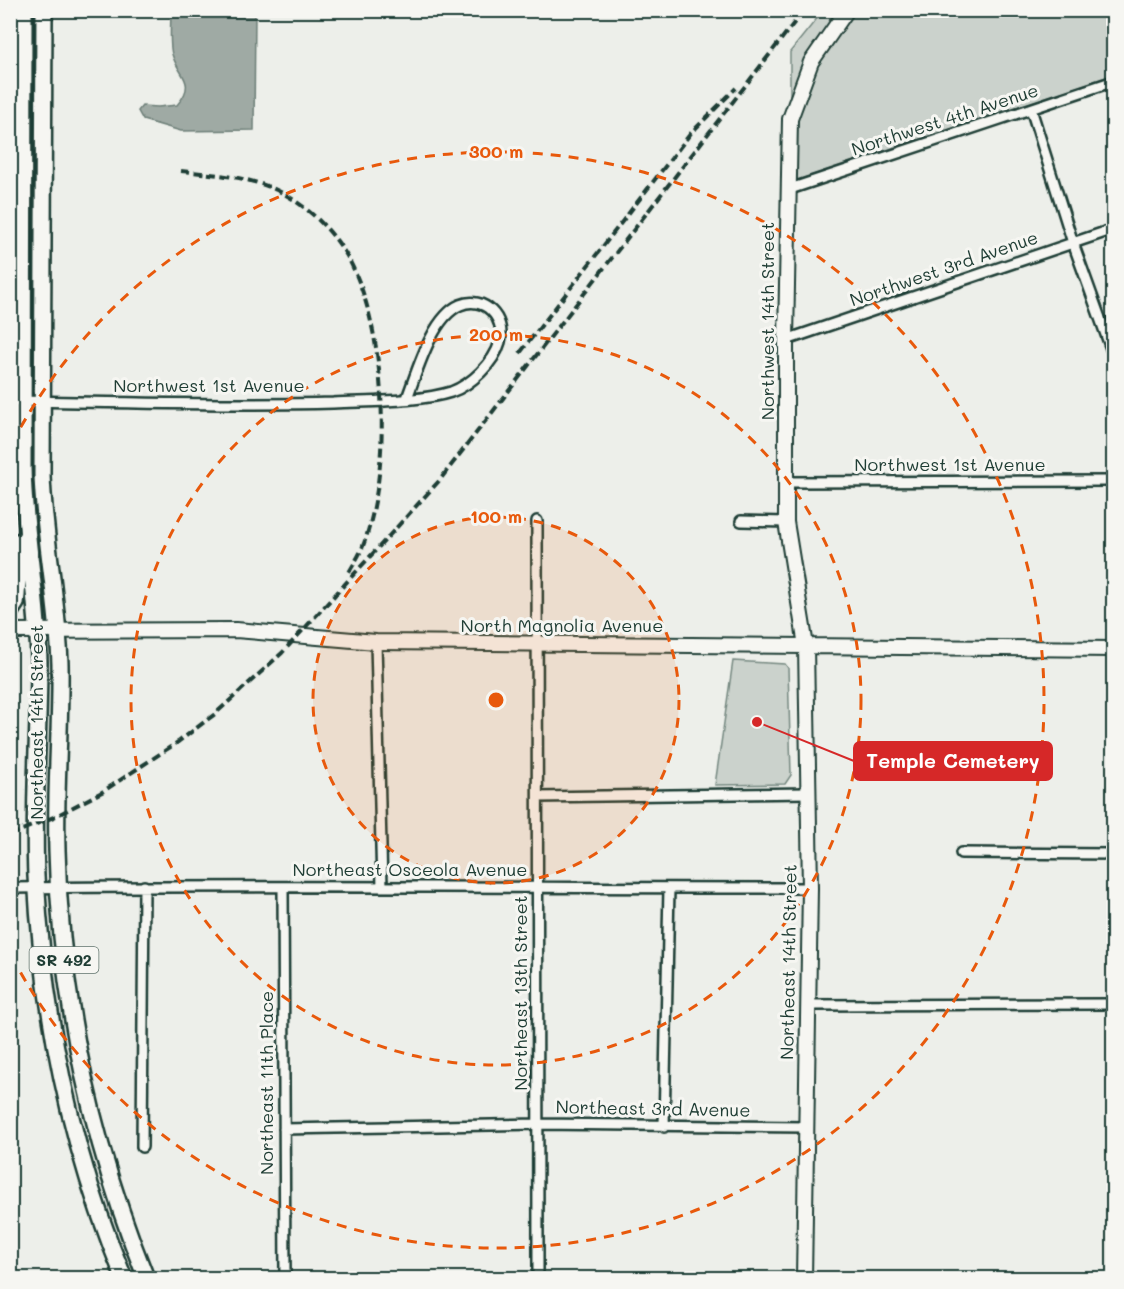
<svg xmlns="http://www.w3.org/2000/svg" width="1124" height="1289" font-family="Mali,sans-serif">
<rect width="100%" height="100%" fill="#edefea"/>
<filter id="ink" filterUnits="userSpaceOnUse"><feTurbulence type="fractalNoise" baseFrequency=".0167" numOctaves="2"/><feDisplacementMap in="SourceGraphic" scale="12" xChannelSelector="R" yChannelSelector="G"/><feConvolveMatrix kernelMatrix="1 2 1 2 8 2 1 2 1" color-interpolation-filters="sRGB"/></filter>
<g filter="url(#ink)">
<path fill="#cbd2cc" stroke="#758880" stroke-width="1.5" d="M823 11H839L805 59 790 99V52Z
M856 11H1113V75L795 181 797 120 817 65Z
M733 661 785 664 788 668 791 775 785 784 715 785Z"/>
<path fill="#9faaa4" stroke="#6c7e77" stroke-width="1.5" d="M171 11H255L254 130 181 131 143 120 138 111 142 106 158 107 177 105C198 81 178 76 172 54 169 43 171 22 171 11Z"/>
<g fill="none" stroke-linecap="round" stroke-linejoin="round">
<defs>
<path id="street" d="M1031 109 1073 243 1114 357
M787 190 1114 81
M786 340 1114 229
M10 401C118 402 226 406 333 403 367 401 420 402 451 392 471 385 494 363 500 342 506 318 484 295 460 305 432 317 417 372 407 398
M786 482 1114 481
M537 521 538 1271
M741 521 786 522
M376 642 382 887
M538 797 809 793
M961 853 1114 854
M10 888C277 885 544 888 810 888
M283 888 285 1278
M809 1005 1114 1004
M664 1127 669 888
M284 1129 538 1124 806 1127
M142 1147 144 886"/>
<path id="secondary" d="M10 631 236 630 376 642 1114 649
M804 1278 810 888 806 646 786 522V340L790 119 811 62 847 10"/>
<path id="primary" d="M24 10 23 467C24 533 38 597 39 662 39 733 33 805 36 876 43 1014 71 1151 124 1278
M44 10 42 475C44 538 58 601 60 664 61 726 55 788 57 850 60 998 91 1141 146 1278
M10 612 16 603 17 595 20 541"/>
</defs>
<use href="#street" stroke="#1f3d34" stroke-width="14"/>
<use href="#secondary" stroke="#1f3d34" stroke-width="18"/>
<use href="#primary" stroke="#1f3d34" stroke-width="20"/>
<use href="#street" stroke="#f6f6f2" stroke-width="9"/>
<use href="#secondary" stroke="#f6f6f2" stroke-width="14"/>
<use href="#primary" stroke="#f6f6f2" stroke-width="15"/>
<path stroke="#1f3d34" stroke-width="4" stroke-dasharray="9 4.5" stroke-linecap="butt" d="M181 171C221 175 260 177 294 200 316 215 334 234 347 256 388 329 392 469 363 546 359 556 353 565 348 574
M520 353 691 133 736 88
M10 835 56 816 102 792 178 742 215 714 282 653 439 481 804 10"/>
</g>
</g>
<circle cx="496" cy="700" r="183" fill="#e8590c" fill-opacity=".12"/>
<g fill="none" stroke="#e8590c" stroke-width="3" stroke-dasharray="10 8">
<circle cx="496" cy="700" r="183"/>
<circle cx="496" cy="700" r="365"/>
<path d="M12 443A548 548 0 1 1 12 957"/>
</g>
<g text-anchor="middle" stroke-width="6" stroke-linejoin="round" paint-order="stroke">
<rect fill="#f6f6f2" stroke="#60746d" stroke-width="1.5" x="29.5" y="947" width="69" height="26" rx="4.5"/>
<g font-size="16" font-weight="bold" fill="#1f3d34">
<text x="64" y="966">SR 492</text>
</g>
<g font-size="18" fill="#1f3d34" stroke="#f6f6f2">
<text transform="translate(945 120) rotate(-18)" y="6">Northwest 4th Avenue</text>
<text transform="translate(944 269) rotate(-19)" y="6">Northwest 3rd Avenue</text>
<text transform="translate(768 321) rotate(-90)" y="6">Northwest 14th Street</text>
<text x="209" y="392">Northwest 1st Avenue</text>
<text x="950" y="471">Northwest 1st Avenue</text>
<text x="562" y="632">North Magnolia Avenue</text>
<text transform="translate(37 722) rotate(-90)" y="6">Northeast 14th Street</text>
<text x="410" y="876">Northeast Osceola Avenue</text>
<text transform="translate(789 962) rotate(-89)" y="6">Northeast 14th Street</text>
<text transform="translate(521 993) rotate(-90)" y="6">Northeast 13th Street</text>
<text transform="translate(267 1083) rotate(-90)" y="6">Northeast 11th Place</text>
<text transform="translate(653 1109) rotate(1)" y="6">Northeast 3rd Avenue</text>
</g>
</g>
<circle cx="496" cy="700" r="9" fill="#e8590c" stroke="#f6f6f2" stroke-width="3"/>
<g font-size="18" text-anchor="middle" font-weight="bold" fill="#e8590c" stroke="#f6f6f2" stroke-width="6" stroke-linejoin="round" paint-order="stroke">
<text x="496" y="158">300 m</text>
<text x="496" y="341">200 m</text>
<text x="496" y="523">100 m</text>
</g>
<path fill="none" stroke="#d62828" stroke-width="2" d="M757 722L854 761"/>
<circle fill="#d62828" stroke="#f6f6f2" stroke-width="2" cx="757" cy="722" r="6"/>
<rect fill="#d62828" stroke="#d62828" stroke-width="2" x="854" y="742" width="198" height="38" rx="6"/>
<g font-size="20" text-anchor="middle" font-weight="bold" fill="#fff">
<text x="953" y="768">Temple Cemetery</text>
</g>
<rect width="1124" height="1289" fill="none" stroke="#f6f6f2" stroke-width="36"/>
<rect x="18" y="18" width="1088" height="1253" fill="none" stroke="#1f3d34" stroke-width="2" filter="url(#ink)"/>
</svg>
